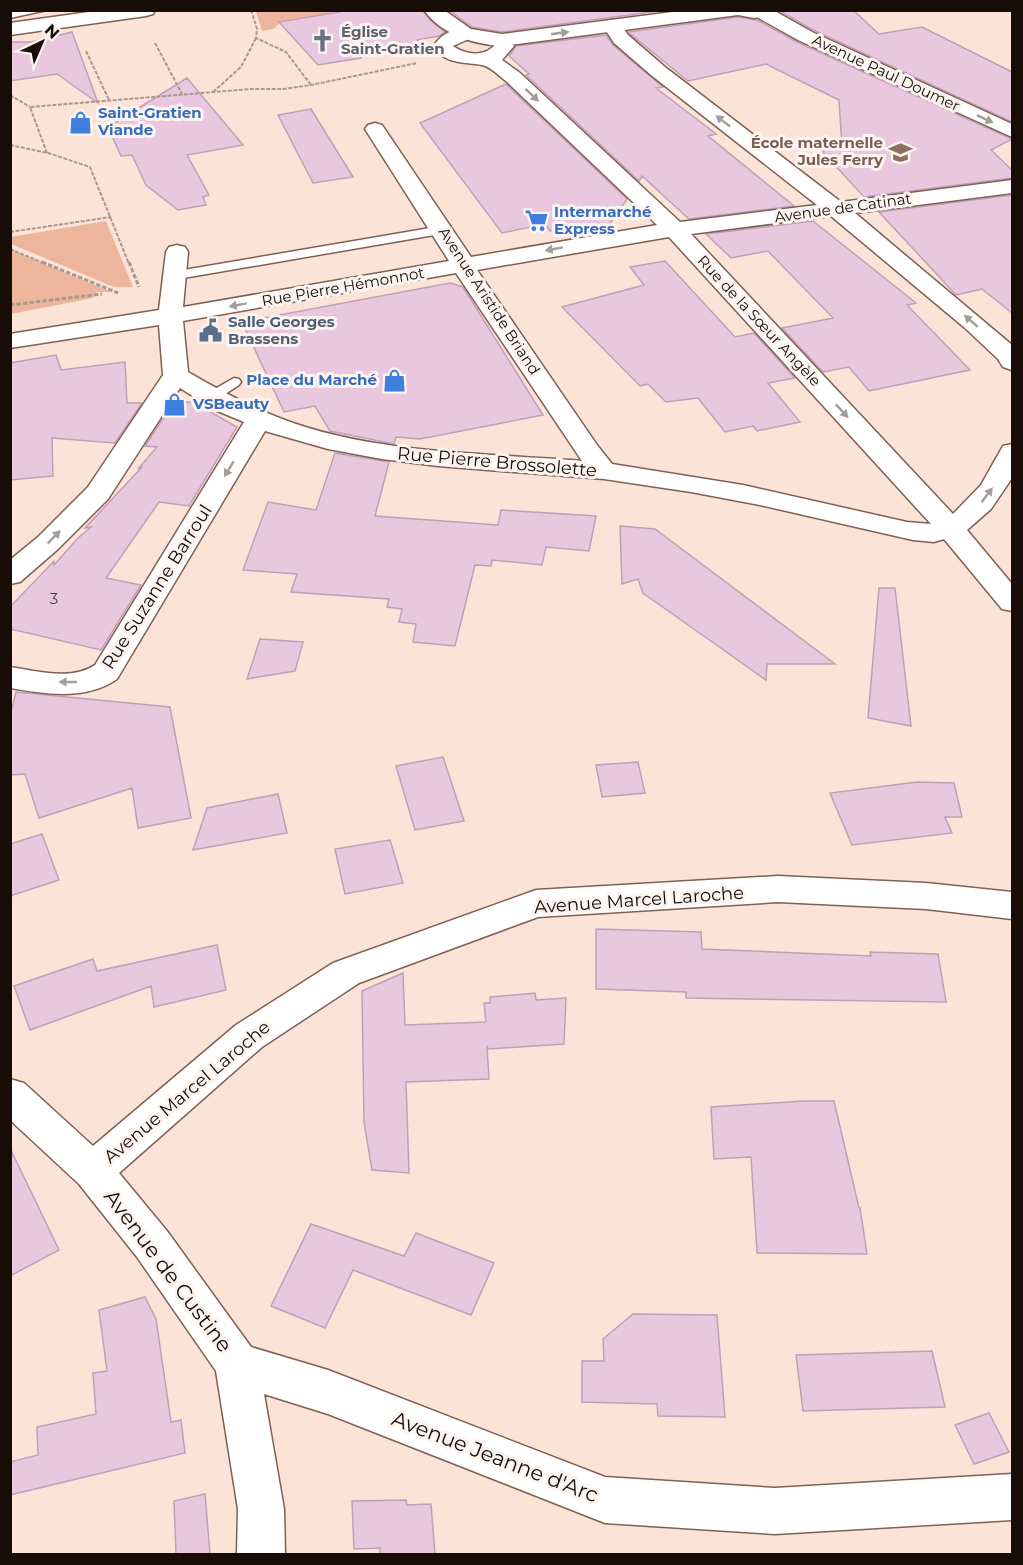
<svg xmlns="http://www.w3.org/2000/svg" width="1023" height="1565" font-family="Montserrat,sans-serif">
<rect width="100%" height="100%" fill="#fbe3d8"/>
<path fill="#edb59b" d="M326 10 334 14C316 22 287 11 274 29L262 31 256 11Z
M106 221 133 287H114L11 244V237Z
M11 250 111 292H97L93 298 11 314Z"/>
<path fill="#e8c7df" stroke="#c0a0b7" stroke-width="1.5" d="M351 10H422L430 20 445 32 439 36 417 40 418 42 357 55 361 58 318 65 279 22Z
M449 10H667L502 32 472 27Z
M853 10 879 34 922 27 1012 72V122L813 30 780 11Z
M738 17 757 20 797 42 1012 139 991 150 1012 170V178L864 197 822 151 842 148 839 100 766 64 688 81 628 32Z
M72 32 98 103 57 74 10 81V42H32Z
M606 35 613 45 663 87 656 88 716 134 708 136 794 206 689 219 642 176 639 181 526 75 529 74 509 56 516 46Z
M187 78 243 145 187 155 209 195 203 197 206 205 178 210 146 185 132 155 121 156 108 127Z
M506 84 627 199 609 225 579 231 576 228 550 231 545 224 502 233 420 123Z
M311 109 353 177 313 183 278 115Z
M1012 195V313L982 289 956 295 879 212Z
M813 221 916 303 907 305 970 370 869 391 849 367 823 372 782 328 833 318 768 251 731 258 706 234Z
M665 261 735 337 754 333 795 378 768 383 800 422 757 431 753 426 725 432 698 398 666 402 648 384 640 386 562 307 644 285 630 267Z
M450 283 463 287 543 415 420 439 396 437 394 444 330 431 315 406 284 412 242 322Z
M56 355 61 370 125 362 127 403H142L115 443 52 438 53 476 10 480V363Z
M174 402H193L237 427 189 506 159 502 106 578 141 585 101 650 10 629V607L54 561V565L78 538 91 527 85 528 142 467 139 468 157 447 145 446Z
M335 453 389 462 375 516 498 525 501 510 596 516 589 551 546 547 542 565 492 560 491 566 475 565 455 646 413 642 416 624 399 622 402 609 387 607 389 599 291 592 297 574 243 570 268 502 316 510Z
M620 526 655 529 835 664H767L766 680 643 593 638 579 622 584Z
M879 588H895L911 726 868 718Z
M260 639 303 642 295 671 247 679Z
M16 692 170 707 191 818 138 828 132 788 39 818 25 774 10 775V716Z
M443 757 464 821 415 830 396 766Z
M638 762 645 793 602 797 596 765Z
M917 782 954 783 962 817H945L952 833 852 845 830 793Z
M278 794 287 833 193 850 207 808Z
M42 834 59 880 10 896V844Z
M390 840 403 883 345 894 335 849Z
M596 929 701 932 702 949 871 956 870 952 938 954 946 1002 686 998V992L596 989Z
M217 945 226 990 154 1007 151 986 30 1030 14 986 93 959 97 971Z
M403 973 405 1025 486 1022 484 1003H490V997L535 993 536 1000 566 998 564 1044 488 1049 487 1046 489 1079 406 1082 409 1173 372 1170 364 1122 362 991Z
M804 1101H834L859 1208H860L867 1254 757 1253 751 1157 714 1159 711 1107Z
M10 1148 59 1250 10 1276Z
M311 1224 404 1256 416 1233 494 1263 471 1315 353 1270 325 1328 271 1306Z
M145 1297 156 1319 171 1422 181 1420 185 1453 10 1495V1462L38 1455 37 1427 96 1414 93 1373 107 1371 99 1310Z
M633 1314 717 1315 725 1417 658 1416 657 1404 582 1402V1361H604L603 1339Z
M932 1351 945 1407 803 1411 796 1355Z
M989 1413 1009 1452 974 1464 955 1425Z
M205 1494 210 1554H176L174 1501Z
M406 1500 407 1505 431 1504 435 1554H380V1548L354 1549 352 1501Z"/>
<g fill="none" stroke-linecap="round" stroke-linejoin="round">
<defs>
<path id="lane" d="M19 10H47L10 18V12Z
M442 226 446 227 448 230 446 233 172 280 166 276 172 272Z
M234 378 239 379 241 382 239 385 216 400H206L204 397 206 394Z"/>
<path id="street" d="M754 10H773L812 32 1012 124V137L798 40 755 16Z
M612 20 619 22 628 35 665 67 841 202 1012 180V193L855 213 1012 345V370L1003 367 998 359 965 328 831 216 691 234 953 514 981 485 1003 446 1012 444V478L991 509 967 530 1012 584V611L1002 609 944 539 934 542 913 540 760 505 691 492 604 479 438 466 382 459 328 449 265 431 117 679C85 701 46 694 10 688V667C38 671 71 681 95 665L244 422 215 410 180 388 108 499 58 549 20 582 10 584V560L38 537 88 487 163 375 159 325 10 348V334L159 310 166 252 169 247 177 245 185 247 188 252 183 307 449 261 365 129 368 125 375 123 382 125 471 257 657 225 506 81C499 76 490 66 482 65 464 62 445 64 433 47 440 34 456 26 471 30L473 34 471 38 453 46C468 56 487 57 497 42H511L514 46 502 60 520 73 680 222 817 205 651 75 614 43 603 26 605 22ZM669 237 931 524 907 522 743 485 612 464 597 445 477 270ZM456 273 582 461C485 453 374 454 282 419 249 406 219 390 188 372L183 321Z
M778 876 926 883 1012 892V919L926 909 778 902 538 917 359 983 262 1047 119 1173 167 1231 251 1347 328 1370 605 1477 775 1488 1012 1474V1520L775 1534 605 1523 328 1414 264 1394 284 1509 285 1554H237L238 1509 216 1371 137 1257 79 1184 10 1120V1079L24 1083 93 1146 236 1025 333 963 536 890Z"/>
<path id="secondary" d="M103 10H155L153 14 146 16 10 35V23Z
M424 10H444L471 29 502 34 688 10H778L776 14 754 18 738 15 502 46C473 44 442 35 424 10Z"/>
</defs>
<use href="#lane" stroke="#816051" stroke-width="3"/>
<use href="#street" stroke="#816051" stroke-width="3"/>
<use href="#secondary" stroke="#816051" stroke-width="3"/>
<path stroke="#ac988f" stroke-width="2" stroke-dasharray="4 1.5" stroke-linecap="butt" d="M192 10H202
M251 10 257 29 256 38 286 52 311 85
M155 43 182 94
M86 51 109 100
M213 92 241 67 256 38
M10 95 30 107
M10 145 48 153 90 167 129 264
M47 153 30 107 251 89H284L311 85 417 63
M10 232 111 217
M10 249 46 264"/>
<path stroke="#ac988f" stroke-width="3" stroke-dasharray="4.5 2" stroke-linecap="butt" d="M42 262 118 293
M129 262 139 287
M10 305 102 294"/>
<use href="#lane" fill="#fff" fill-rule="evenodd"/>
<use href="#street" fill="#fff" fill-rule="evenodd"/>
<use href="#secondary" fill="#fff" fill-rule="evenodd"/>
</g>
<defs><path id="oneway-solid" d="M-6-.8H1V-3.2L6.5 0L1 3.2V.8H-6Z" transform="scale(1.5)"/></defs>
<g fill="#a39e9b">
<use href="#oneway-solid" transform="translate(560 33) rotate(-8)"/>
<use href="#oneway-solid" transform="translate(532 95) rotate(43)"/>
<use href="#oneway-solid" transform="translate(985 119) rotate(25)"/>
<use href="#oneway-solid" transform="translate(723 121) rotate(-142)"/>
<use href="#oneway-solid" transform="translate(554 249) rotate(170)"/>
<use href="#oneway-solid" transform="translate(238 305) rotate(170)"/>
<use href="#oneway-solid" transform="translate(971 321) rotate(-139)"/>
<use href="#oneway-solid" transform="translate(842 411) rotate(47)"/>
<use href="#oneway-solid" transform="translate(229 469) rotate(121)"/>
<use href="#oneway-solid" transform="translate(987 495) rotate(-53)"/>
<use href="#oneway-solid" transform="translate(54 537) rotate(-45)"/>
<use href="#oneway-solid" transform="translate(68 682) rotate(-180)"/>
</g>
<defs>
<symbol id="church-bare" viewBox="-9 -9 18 18"><path d="M-1.2-6h2.4v3.5h3.3v2.4h-3.3V6h-2.4V-.1h-3.3v-2.4h3.3Z" fill="#6b7280" stroke="#fcf4f0" stroke-width="2.5" paint-order="stroke"/></symbol>
<symbol id="shop-bare" viewBox="-9 -9 18 18"><path d="M-5-2.5h2.3a2.7 3.5 0 0 1 5.4 0H5L5.5 6h-11ZM-1.5-2.5h3a1.5 2.3 0 0 0-3 0Z" fill="#3f7fe0" stroke="#fcf4f0" stroke-width="2.5" paint-order="stroke"/></symbol>
<symbol id="school-bare" viewBox="-9 -9 18 18"><path d="M0-5L7-2L0 1L-7-2ZM-4 1L0 2.5L4 1V4Q0 6-4 4Z" fill="#8d6e63" stroke="#fcf4f0" stroke-width="2.5" paint-order="stroke"/></symbol>
<symbol id="supermarket-bare" viewBox="-9 -9 18 18"><path d="M-6-5.5h2.5l.6 2H6L4.5 2H-2.5L-4.4-4H-6ZM-1.5 3.2a1.3 1.3 0 1 0 .1 0ZM3 3.2a1.3 1.3 0 1 0 .1 0Z" fill="#3f7fe0" stroke="#fcf4f0" stroke-width="2.5" paint-order="stroke"/></symbol>
<symbol id="civic-bare" viewBox="-9 -9 18 18"><path d="M-.6-6.5H3V-4.5H.6V-3L4-1V1h2V6H-6V1h2V-1L-.6-3ZM-1.2 2.5V6h2.4V2.5Z" fill="#5c6f8a" stroke="#fcf4f0" stroke-width="2.5" paint-order="stroke"/></symbol>
</defs>
<g fill-rule="evenodd">
<use href="#church-bare" x="306" y="24" width="33" height="33"/>
<use href="#shop-bare" x="64" y="106" width="33" height="33"/>
<use href="#school-bare" x="884" y="136" width="33" height="33"/>
<use href="#supermarket-bare" x="520" y="204" width="33" height="33"/>
<use href="#civic-bare" x="194" y="314" width="33" height="33"/>
<use href="#shop-bare" x="378" y="364" width="33" height="33"/>
<use href="#shop-bare" x="158" y="388" width="33" height="33"/>
</g>
<g text-anchor="middle" stroke-width="6" stroke-linejoin="round" paint-order="stroke">
<g font-size="15" font-weight="bold" fill="#5b616d" stroke="#fcf4f0" text-anchor="start">
<text x="341" y="37">Église<tspan x="341" dy="17">Saint-Gratien</tspan></text>
</g>
<g font-size="15" fill="#180c06" stroke="#fcf4f0">
<text transform="translate(886 73) rotate(25)" y="5">Avenue Paul Doumer</text>
<text transform="translate(843 208) rotate(-8)" y="5">Avenue de Catinat</text>
<text transform="translate(343 287) rotate(-10)" y="5">Rue Pierre Hémonnot</text>
<text transform="translate(489 301) rotate(57)" y="5">Avenue Aristide Briand</text>
<text transform="translate(759 321) rotate(47)" y="5">Rue de la Sœur Angèle</text>
</g>
<g font-size="15" font-weight="bold" fill="#366cbe" stroke="#fcf4f0" text-anchor="start">
<text x="98" y="118">Saint-Gratien<tspan x="98" dy="17">Viande</tspan></text>
<text x="554" y="217">Intermarché<tspan x="554" dy="17">Express</tspan></text>
<text x="377" y="385" text-anchor="end">Place du Marché</text>
<text x="193" y="409">VSBeauty</text>
</g>
<g font-size="15" font-weight="bold" fill="#785e54" stroke="#fcf4f0" text-anchor="end">
<text x="883" y="148">École maternelle<tspan x="883" dy="17">Jules Ferry</tspan></text>
</g>
<g font-size="15" font-weight="bold" fill="#4e5e75" stroke="#fcf4f0" text-anchor="start">
<text x="228" y="327">Salle Georges<tspan x="228" dy="17">Brassens</tspan></text>
</g>
<g font-size="15" fill="#4c3b3c">
<text x="54" y="604">3</text>
</g>
<g font-size="18" fill="#180c06" stroke="#fcf4f0">
<text transform="translate(497 462) rotate(5)" y="6">Rue Pierre Brossolette</text>
<text transform="translate(157 587) rotate(-58)" y="6">Rue Suzanne Barroul</text>
<text transform="translate(639 900) rotate(-4)" y="6">Avenue Marcel Laroche</text>
<text transform="translate(187 1092) rotate(-40)" y="6">Avenue Marcel Laroche</text>
</g>
<g font-size="21" fill="#180c06" stroke="#fcf4f0">
<text transform="translate(168 1271) rotate(53)" y="7">Avenue de Custine</text>
<text transform="translate(495 1457) rotate(21)" y="7">Avenue Jeanne d'Arc</text>
</g>
</g>
<rect width="1023" height="1565" fill="none" stroke="#180c06" stroke-width="24"/>
<g transform="translate(42 42) rotate(44)" stroke="#fcf4f0" stroke-width="4.5" paint-order="stroke">
<path d="M0-4.5L10 22L0 15L-10 22Z" fill="#180c06"/>
<text y="-9" font-size="16" font-weight="bold" text-anchor="middle" fill="#180c06">N</text>
</g>
</svg>
